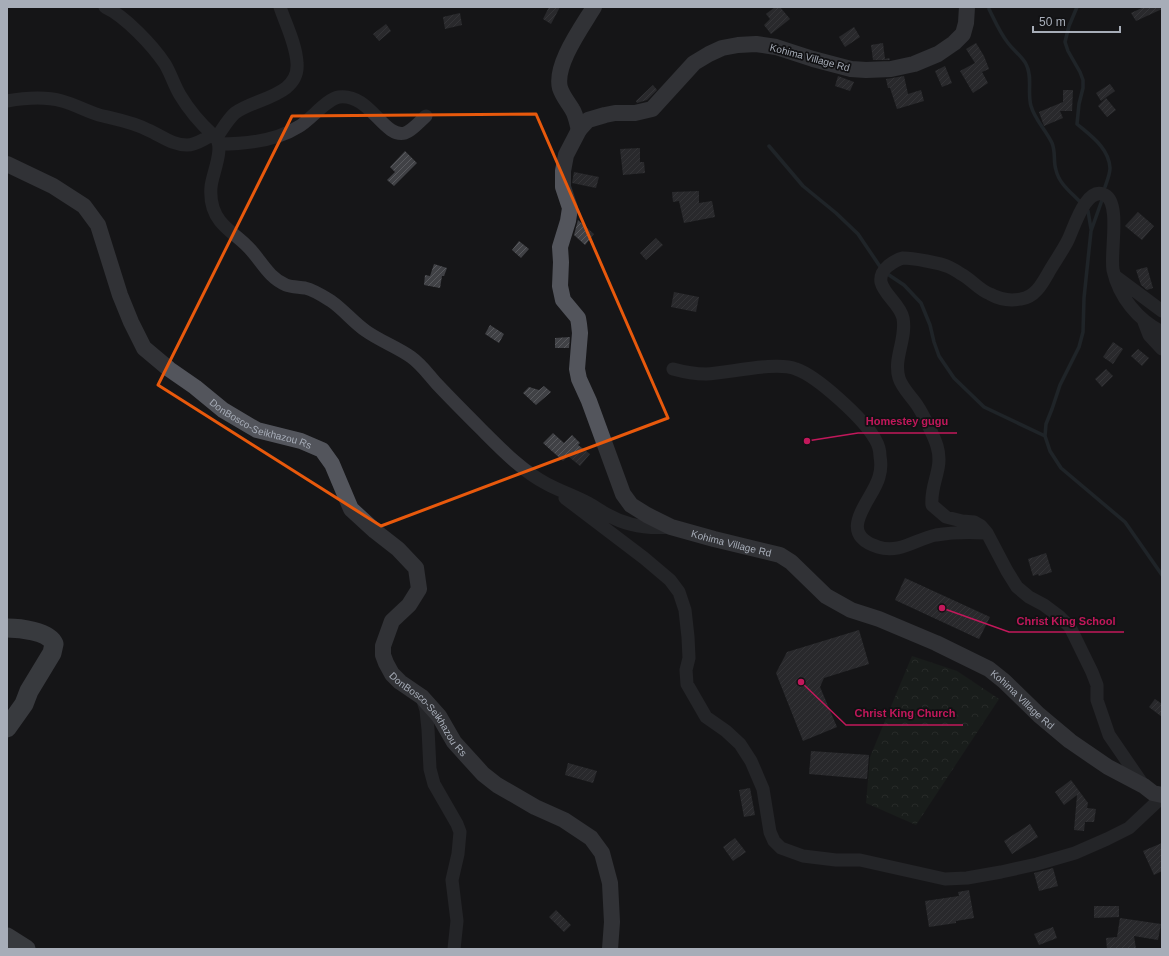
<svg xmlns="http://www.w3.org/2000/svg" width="1169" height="956" font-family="Arial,sans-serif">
<defs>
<pattern id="park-crowns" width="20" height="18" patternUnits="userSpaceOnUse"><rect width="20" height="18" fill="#1e261f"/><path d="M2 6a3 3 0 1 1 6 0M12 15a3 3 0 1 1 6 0" fill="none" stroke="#3c433d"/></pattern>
<pattern id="building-hatch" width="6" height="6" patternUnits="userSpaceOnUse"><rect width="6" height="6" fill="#404145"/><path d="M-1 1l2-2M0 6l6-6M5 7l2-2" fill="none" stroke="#595a5e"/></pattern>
</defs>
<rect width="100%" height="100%" fill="#161618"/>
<path fill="url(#park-crowns)" d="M912 656 957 671 999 699 916 825 866 803 870 757Z"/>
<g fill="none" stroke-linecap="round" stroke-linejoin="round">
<path stroke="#2c353c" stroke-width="3.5" d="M1077 7 1069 26 1065 42 1068 51 1080 72 1083 80V88L1079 104 1077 124C1091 136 1109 148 1110 168 1110 174 1107 181 1105 187
M989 9C995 21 1000 33 1008 43 1014 51 1022 56 1026 64 1033 77 1027 92 1031 106 1035 120 1046 130 1052 143 1056 153 1053 161 1056 170 1059 184 1072 193 1081 203
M769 146 803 186 836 213 858 234 881 268
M1102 200 1091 231 1084 298 1083 332 1079 347 1060 385 1052 409 1046 424 1045 436 1050 451 1061 468 1125 522 1162 575
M1086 208 1088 211 1091 229
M886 273 904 285 921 303 930 325 934 342 939 356 954 378 984 407 1045 436"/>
</g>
<path fill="url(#building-hatch)" d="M549 7H560L551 24 543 19Z
M775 7H780L790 19 771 34 764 25 770 19 766 14Z
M1144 7H1162V9L1136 21 1131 13Z
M460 13 462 25 445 29 443 17Z
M386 24 391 31 379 41 373 34Z
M854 27 860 37 845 47 839 37Z
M883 43 885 59 889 58 890 60H873L871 45Z
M976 43 984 56 989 69 982 72 988 83 973 93 960 71 975 63 966 49Z
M945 66 952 83 942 87 935 71Z
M838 76 854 82 850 91 835 86Z
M904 76 908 94 921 90 924 101 897 109 890 88H888L886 79Z
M1110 84 1115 91 1101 101 1096 93Z
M653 85 657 90 647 100 637 103 636 101Z
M1063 90H1073L1072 111H1060L1063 118 1044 126 1039 112 1063 102Z
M1106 98 1116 110 1107 117 1098 106Z
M640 148V162H644L645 173 623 175 620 149Z
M405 151 417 163 394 186 387 180 395 172 390 167Z
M574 172 599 177 596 188 572 183Z
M699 191V203L712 201 715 217 684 223 679 201 673 202 672 192Z
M1138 212 1154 226 1142 240 1125 226Z
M578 220 594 234 585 245 574 235Z
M656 238 663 245 646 260 640 253Z
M519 241 529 249 521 258 512 250Z
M434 264 447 268 444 276H442L440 288 424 285 425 275 430 276Z
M1147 267 1153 288 1147 290 1141 285 1136 270Z
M674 292 699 297 696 312 671 307Z
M490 325 504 334 499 343 485 334Z
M570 337 569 348H555V338Z
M1113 342 1123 349 1113 364 1103 357Z
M1138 349 1149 358 1142 366 1131 356Z
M1106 369 1113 376 1102 387 1095 379Z
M544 386 551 392 536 405 523 393 529 387 539 390Z
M553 433 564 443 572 435 580 443 578 445 590 454 580 466 568 456 563 461 543 443Z
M1046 553 1052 572 1039 576 1038 574 1033 576 1028 559Z
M905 578 990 617 979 639 895 600Z
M859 630 869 664 824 678 820 687 837 727 803 741 776 673 787 652Z
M1155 699 1162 704V717L1149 707Z
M811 751 869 755 867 779 809 774Z
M568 763 597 771 593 783 565 775Z
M1071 780 1088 803 1087 808 1096 809 1094 822H1085L1084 831 1074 830 1077 795 1064 805 1055 792Z
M750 788 755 815 744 817 739 790Z
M1030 824 1038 837 1012 854 1004 841Z
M735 838 746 852 733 861 723 847Z
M1162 843V871L1154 875 1143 851Z
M1053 868 1058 886 1039 891 1034 873Z
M969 890 974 918 956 921V923L929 927 925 901 959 896 958 892Z
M1094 906H1119V917L1094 918Z
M556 910 571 925 564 932 549 917Z
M1120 918 1161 924 1158 940 1134 936 1136 949H1107L1106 938 1117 937Z
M1053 927 1057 938 1039 945 1034 934Z"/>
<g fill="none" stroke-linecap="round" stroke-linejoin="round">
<path stroke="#37383d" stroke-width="13" d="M105 7C125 16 153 46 165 64 171 74 174 85 180 95 189 110 200 123 213 135
M7 101C24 98 44 96 62 101 74 104 86 111 99 115 115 119 133 122 148 130 162 136 172 145 187 145 197 145 204 138 213 135 227 144 212 174 211 187 210 199 213 212 220 221 228 231 238 237 247 246 260 258 267 277 286 285 291 287 299 287 305 288 314 290 323 296 331 301 344 310 353 322 366 331 380 341 397 347 411 357 421 364 428 374 436 383 451 399 466 414 482 430 501 449 522 471 547 484 560 491 575 496 588 503 595 507 601 511 608 515 627 526 648 529 671 527
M216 138C222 130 228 119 235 113 255 98 300 96 297 63 296 44 286 25 280 7
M219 144C244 144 276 141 298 127 311 120 326 99 339 97 370 93 384 139 405 133 413 130 420 121 426 116
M1115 276 1162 311
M1144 322 1149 335 1162 349
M673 369C684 372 695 374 706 374 729 373 776 361 796 369 817 376 864 419 875 439 878 444 880 450 880 456 881 462 881 471 879 477 873 500 834 533 878 547 900 554 916 539 936 535 953 532 970 532 987 533
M565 498 644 558 670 580 679 592 685 610 688 637 689 658 686 670 687 684 706 717 726 731 740 744 751 761 763 789 770 832 774 841 781 848 803 856 836 860H860L945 879 967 878 1001 872 1037 864 1075 853 1107 839 1129 828 1162 797
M422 697 426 710 428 729 430 769 434 784 457 824 460 832 458 854 452 880 457 921 454 949
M1144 786 1109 735 1097 700V685L1092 672 1070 627 1060 617 1044 605 1029 597 1017 587 1007 571 987 533 981 526 974 522 962 521 946 517 932 505C930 483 944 469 937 446 934 436 923 414 917 405 911 396 902 388 899 378 893 358 907 339 903 318 900 304 884 295 881 282 880 276 883 270 888 266 892 263 897 259 903 258 912 258 941 263 949 267 953 269 957 271 961 274 971 279 979 290 990 294 999 299 1011 301 1021 299 1036 297 1043 282 1050 270 1056 260 1063 250 1068 240 1074 228 1086 185 1105 195 1121 203 1110 253 1113 270 1119 297 1138 320 1162 332"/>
<g stroke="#53555c" stroke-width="16">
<path id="s1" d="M967 7 966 23 963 34 954 43 938 54 914 64 891 69 866 70 851 69 813 59 776 47 756 44 738 45 722 48 709 54 694 63 652 109 635 113H615L605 115 588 120 579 130 566 155 563 171V187L570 208 568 221 560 247 561 262 560 286 563 300 578 318 579 324 580 333 577 369 579 379 589 401 623 494 631 505 647 515 671 527 714 539 780 555 791 562 826 596 851 610 879 619 936 643 989 669 1004 681 1039 715 1070 741 1108 767 1144 786 1153 793 1162 795"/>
<path d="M579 130C577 123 576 115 572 109 568 102 563 97 560 88 554 65 582 27 594 7"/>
<path id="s2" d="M7 164 53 186 84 206 98 225 120 295 131 322 144 348 169 369 195 387 223 410 257 430 301 441 322 450 332 464 351 509 375 531 398 549 416 568 419 589 409 605 392 621 383 646V655L386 663 392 674 400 682 422 697 439 716 454 742 483 774 497 785 535 807 564 820 591 838 602 853 610 883 612 922 610 949"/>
</g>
<path stroke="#63666e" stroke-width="19" d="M7 628C19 628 49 631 54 644L52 653 29 691 24 704 7 728
M7 937 26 949"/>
</g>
<path d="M0 0H1169V956H0ZM536 114 668 418 381 526 158 385 292 116Z" fill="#161618" fill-opacity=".55" fill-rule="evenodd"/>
<path fill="none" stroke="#e8590c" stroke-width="3" stroke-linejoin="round" d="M536 114 668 418 381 526 158 385 292 116Z"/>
<g text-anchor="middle" stroke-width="3.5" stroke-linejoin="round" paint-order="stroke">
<g font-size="10" fill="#a7adb8" stroke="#111113">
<text transform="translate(810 57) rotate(15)" y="4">Kohima Village Rd</text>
<text dy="4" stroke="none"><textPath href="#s2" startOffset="384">DonBosco-Seikhazou Rs</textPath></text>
<text dy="4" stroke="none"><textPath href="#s1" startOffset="961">Kohima Village Rd</textPath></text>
<text dy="4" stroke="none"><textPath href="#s1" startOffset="1297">Kohima Village Rd</textPath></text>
<text dy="4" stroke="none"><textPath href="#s2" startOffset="780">DonBosco-Seikhazou Rs</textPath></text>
</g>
</g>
<path fill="none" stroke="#c2185b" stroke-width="1.5" d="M807 441L858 433H957M942 608L1009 632H1124M801 682L846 725H963"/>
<g fill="#c2185b" stroke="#111113" stroke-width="1.5">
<circle cx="807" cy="441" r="4"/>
<circle cx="942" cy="608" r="4"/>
<circle cx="801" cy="682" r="4"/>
</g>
<g font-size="11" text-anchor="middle" font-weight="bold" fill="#c2185b" stroke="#111113" stroke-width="3.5" stroke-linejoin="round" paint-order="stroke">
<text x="907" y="425">Homestey gugu</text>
<text x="1066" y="625">Christ King School</text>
<text x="905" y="717">Christ King Church</text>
</g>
<rect width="1169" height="956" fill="none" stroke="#a7adb8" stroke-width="16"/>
<path d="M1033 26v6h87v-6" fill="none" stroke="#a7adb8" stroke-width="2"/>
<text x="1039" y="26" font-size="12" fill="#a7adb8" stroke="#111113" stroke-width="3" paint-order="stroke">50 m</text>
</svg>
